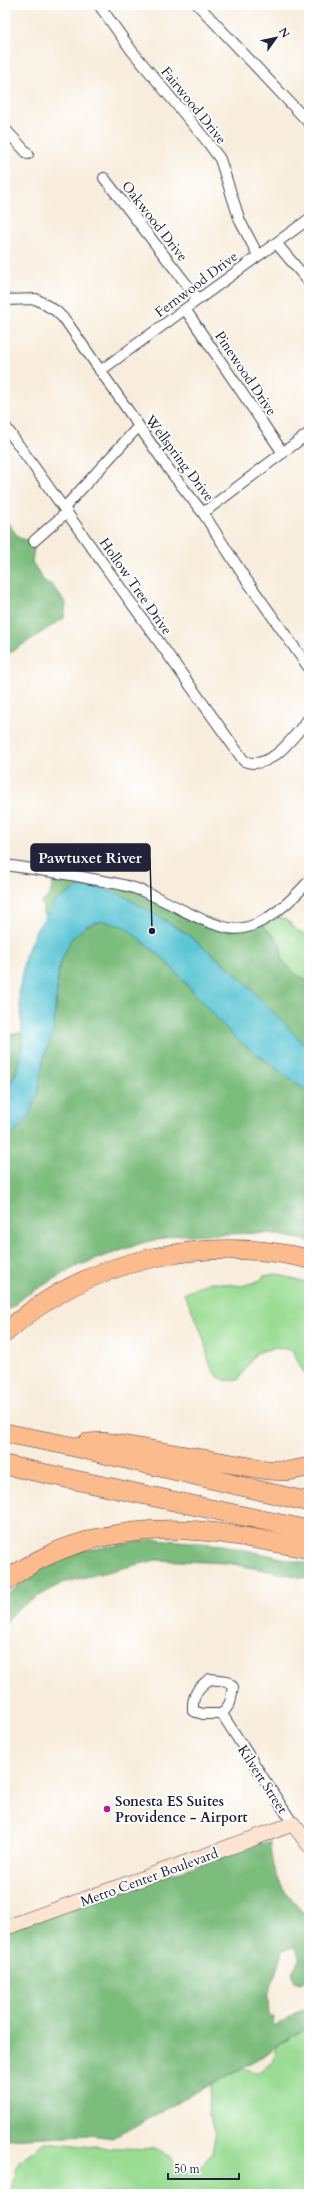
<svg xmlns="http://www.w3.org/2000/svg" width="314" height="2199" font-family="Cardo,serif">
<rect width="100%" height="100%" fill="#fff"/>
<filter id="ink" filterUnits="userSpaceOnUse"><feTurbulence type="fractalNoise" baseFrequency=".025" numOctaves="2"/><feDisplacementMap in="SourceGraphic" scale="8" xChannelSelector="R" yChannelSelector="G"/><feConvolveMatrix kernelMatrix="1 2 1 2 8 2 1 2 1" color-interpolation-filters="sRGB"/></filter>
<filter id="wash" filterUnits="userSpaceOnUse"><feTurbulence type="fractalNoise" baseFrequency=".012" numOctaves="4" result="noise"/><feDisplacementMap in="SourceGraphic" scale="16" xChannelSelector="R" yChannelSelector="G"/><feGaussianBlur stdDeviation="0.9" result="paint"/><feColorMatrix in="noise" values="0 0 0 0 0 0 0 0 0 0 0 0 0 0 0 0 0 1.4 0 .05"/><feComposite in="paint" operator="in"/></filter>
<g filter="url(#wash)">
<rect width="100%" height="100%" fill="#f8eddc"/>
<path fill="#9adc93" stroke="#5e7f67" d="M273 915 287 920 297 930 309 937V988L308 982 294 973 282 960 280 943 260 922Z
M277 1274 309 1284V1380L298 1363 294 1351 276 1347 256 1353 238 1380C206 1385 210 1355 202 1334 197 1320 190 1307 184 1294L209 1282 242 1286 261 1280 263 1276Z
M309 2026V2194H10L19 2161 45 2142 93 2147 155 2149 172 2158 177 2173H195L212 2153 216 2133 208 2115 211 2084 243 2068 259 2073 272 2062 277 2047Z"/>
<path fill="#7bbc7d" stroke="#4e6f5c" d="M5 519 19 538 35 542 32 562 44 581 52 585 66 603 64 618 5 656Z
M55 873 119 885 232 927 260 922 280 943 282 960 294 973 309 982V1049L232 970 187 934 152 913 102 888 84 887 60 899 50 910 47 916 43 914V907L41 903 50 895Z
M104 921 125 927 164 959 233 1036 309 1093V1241L268 1233 177 1235 142 1243 77 1266 25 1296 5 1313V1142L11 1135C26 1101 43 1068 52 1032 63 992 45 931 104 921Z
M21 1032C24 1056 15 1075 5 1096V1036Z
M155 1539 223 1545 309 1564V1579L228 1563 156 1560 62 1583 18 1608 5 1623V1597L43 1564 69 1553Z
M270 1841C271 1878 285 1893 309 1919V1979L300 1983 294 1981 292 1972 300 1958 295 1947 283 1950 268 1996 269 2017H274L273 2027 309 2006V2026L261 2057 113 2138 89 2135 5 2139V1930Z"/>
<path fill="#5bc6d4" stroke="#3e7488" d="M84 887 102 888 124 896 187 934 232 970 309 1049V1093L233 1036 164 959 125 927 104 921 90 923 71 939 59 965 53 1031 43 1061 38 1093 27 1120 5 1142V1096L18 1069 23 1044 19 992 25 957 35 932 55 902 77 888Z"/>
</g>
<g filter="url(#ink)">
<g fill="none" stroke-linecap="round" stroke-linejoin="round">
<defs>
<path id="street" d="M99 5 132 51 206 140 220 159 240 221 258 255
M198 5 309 123
M5 129 28 154
M104 178 198 299
M276 243 309 282
M5 300 36 299 56 311 66 321 170 471 203 513 243 575 309 668
M185 309 283 453
M100 371 309 219
M5 426 244 761C271 772 294 736 309 718
M64 508 138 427
M203 513 309 433
M34 541 67 512
M5 865C34 869 63 873 92 879 108 882 126 884 142 891 171 902 197 921 228 928 258 934 292 900 309 881
M222 1714H203L193 1711C192 1695 198 1687 210 1679L227 1681 233 1687 230 1703 222 1714 293 1824"/>
<path id="secondary" d="M5 1928 293 1824 309 1845"/>
<path id="highway" d="M5 1333C85 1259 205 1234 309 1259
M5 1433 66 1445 309 1502
M87 1443 105 1442 267 1470 288 1471 309 1467
M5 1465 309 1530
M5 1582C59 1539 133 1525 201 1531 237 1534 273 1542 309 1549"/>
</defs>
<use href="#street" stroke="#424053" stroke-width="12"/>
<use href="#secondary" stroke="#424053" stroke-width="16"/>
<use href="#highway" stroke="#424053" stroke-width="20"/>
<use href="#street" stroke="#fff" stroke-width="10"/>
<use href="#secondary" stroke="#fde4d1" stroke-width="15"/>
<use href="#highway" stroke="#fbbb8d" stroke-width="19"/>
</g>
</g>
<circle fill="#b5179e" stroke="#fff" stroke-width="1.5" cx="107" cy="1809" r="4"/>
<g text-anchor="middle" stroke-width="4" stroke-linejoin="round" paint-order="stroke">
<g font-size="14" fill="#22223b" stroke="#fff">
<text transform="translate(194 105) rotate(51)" y="5">Fairwood Drive</text>
<text transform="translate(155 221) rotate(52)" y="5">Oakwood Drive</text>
<text transform="translate(196 284) rotate(-37)" y="5">Fernwood Drive</text>
<text transform="translate(246 373) rotate(56)" y="5">Pinewood Drive</text>
<text transform="translate(180 458) rotate(53)" y="5">Wellspring Drive</text>
<text transform="translate(136 586) rotate(55)" y="5">Hollow Tree Drive</text>
<text transform="translate(263 1779) rotate(57)" y="5">Kilvert Street</text>
<text transform="translate(149 1877) rotate(-20)" y="5">Metro Center Boulevard</text>
</g>
<g font-size="14" font-weight="bold" fill="#22223b" stroke="#fff" text-anchor="start">
<text x="115" y="1806">Sonesta ES Suites<tspan x="115" dy="16">Providence - Airport</tspan></text>
</g>
</g>
<path fill="none" stroke="#22223b" stroke-width="1.5" d="M152 931L150 858"/>
<circle fill="#22223b" stroke="#fff" stroke-width="1.5" cx="152" cy="931" r="4"/>
<rect fill="#22223b" stroke="#22223b" stroke-width="1.5" x="31" y="844" width="119" height="27" rx="4"/>
<g font-size="15" text-anchor="middle" font-weight="bold" fill="#fff">
<text x="90" y="863">Pawtuxet River</text>
</g>
<rect width="314" height="2199" fill="none" stroke="#fff" stroke-width="20"/>
<g transform="translate(276 38) rotate(57)" stroke="#ffffff" stroke-width="3" paint-order="stroke">
<path d="M0-3L7 15L0 10L-7 15Z" fill="#22223b"/>
<text y="-6" font-size="11" font-weight="bold" text-anchor="middle" fill="#22223b">N</text>
</g>
<path d="M168 2173v6h71v-6" fill="none" stroke="#22223b" stroke-width="2"/>
<text x="174" y="2173" font-size="12" fill="#22223b" stroke="#ffffff" stroke-width="3" paint-order="stroke">50 m</text>
</svg>
